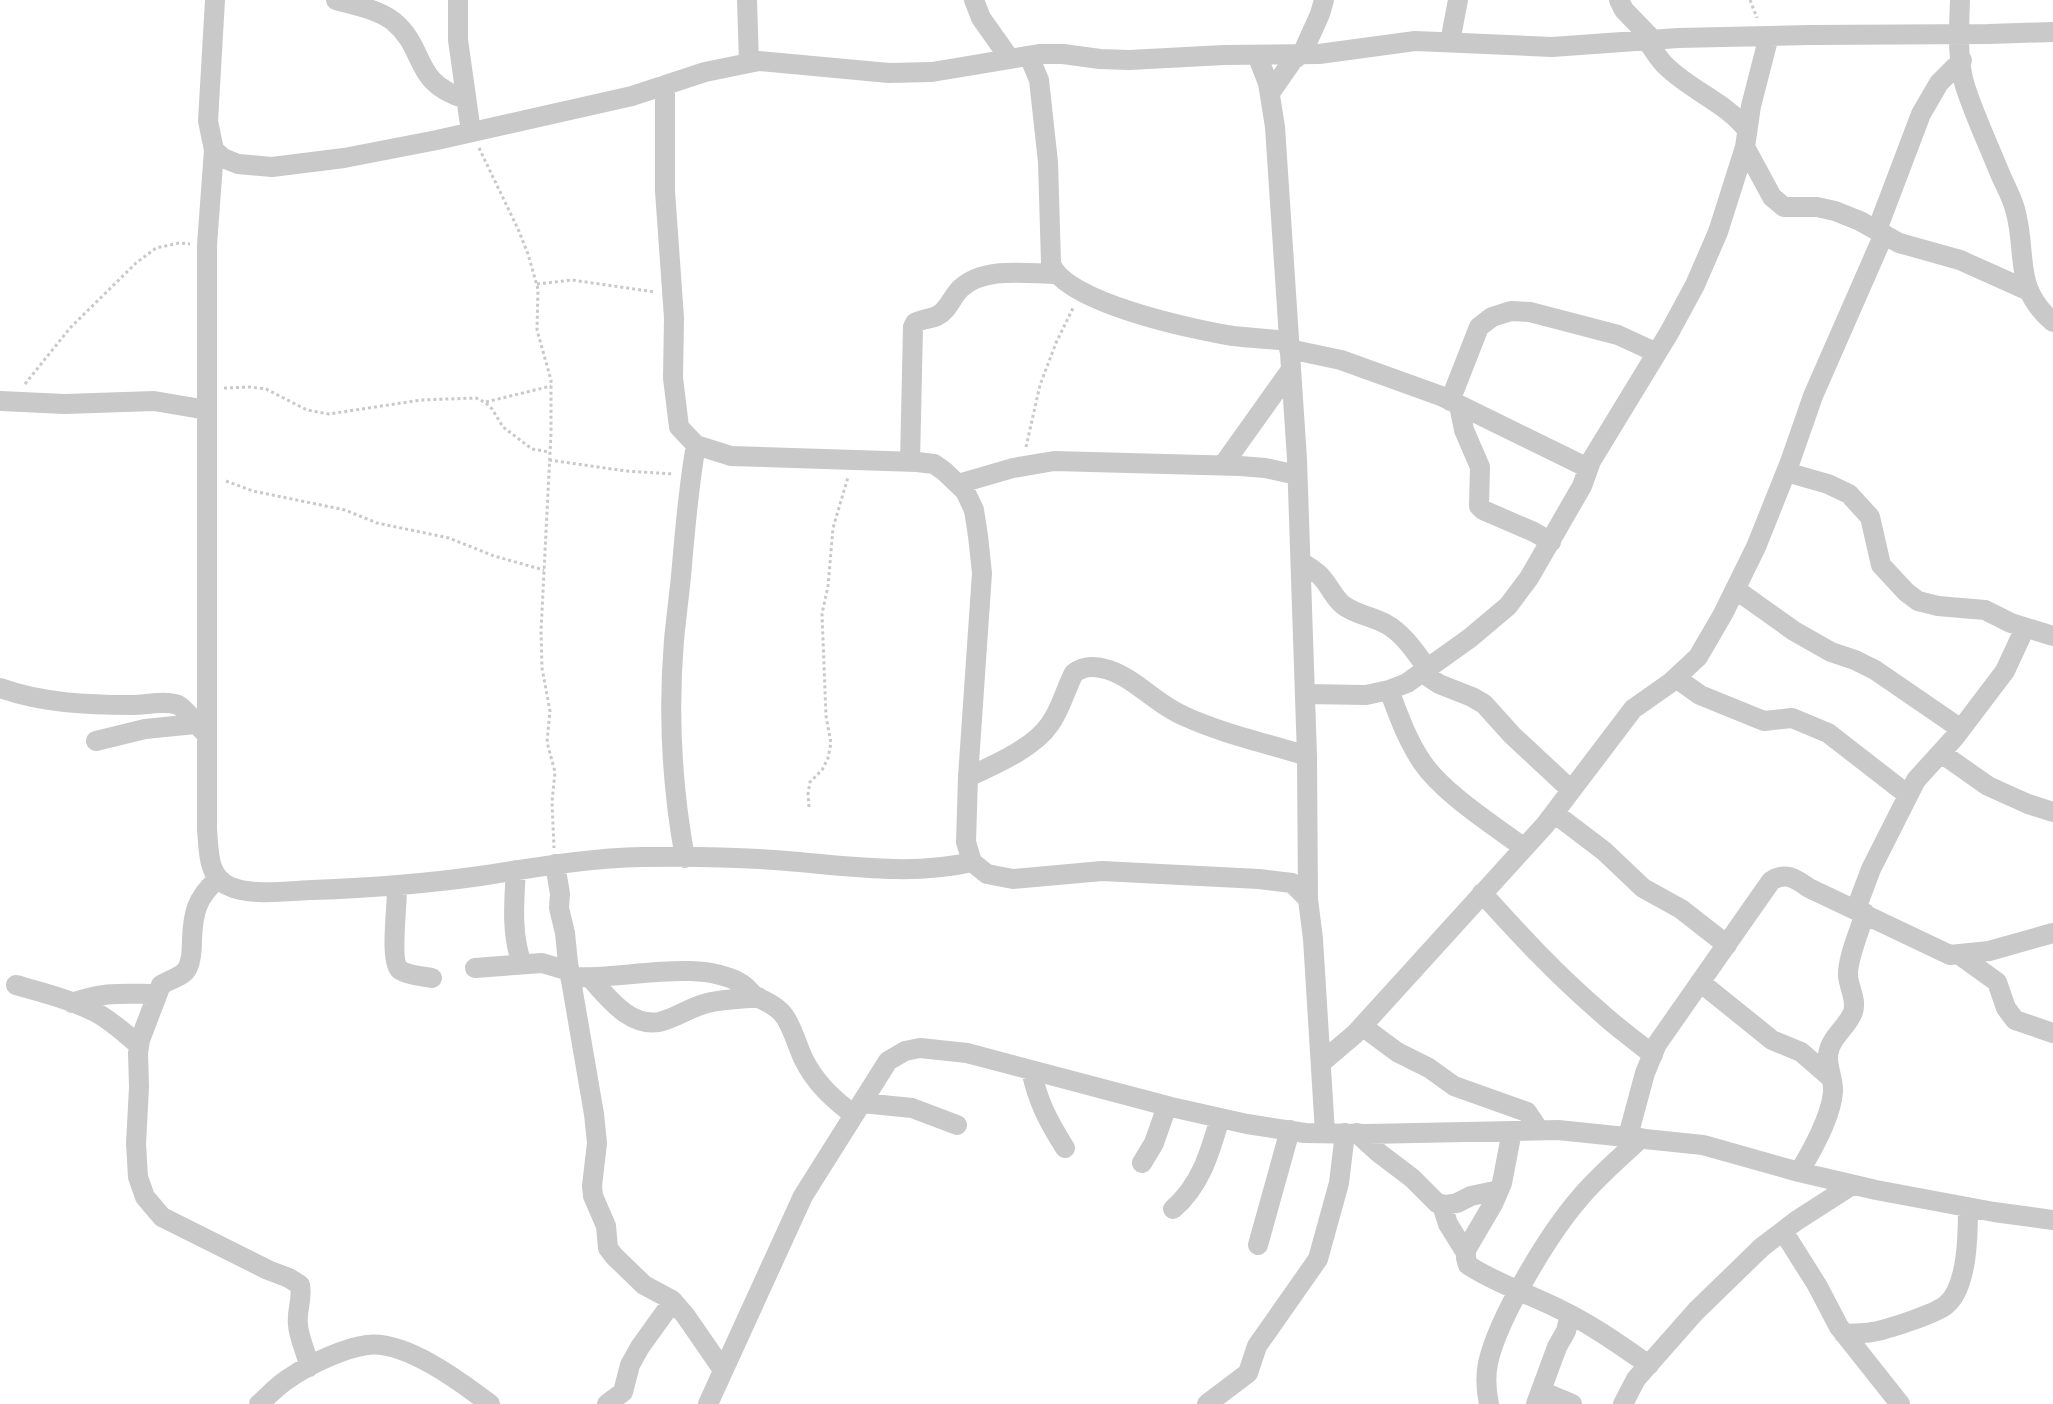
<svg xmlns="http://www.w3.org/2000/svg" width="2053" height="1404" font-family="'Noto Sans',sans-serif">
<rect width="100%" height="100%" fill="#fff"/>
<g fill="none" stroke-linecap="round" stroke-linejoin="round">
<path stroke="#c9c9c9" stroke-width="3" stroke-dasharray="3 3" stroke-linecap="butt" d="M1750 0 1757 18
M479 148 518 229 528 254 538 289 537 330 551 380V433L541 631 542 668 550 711 547 742 555 772 552 802 554 848
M537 284 572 280 655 292
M25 384 70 328 136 263 156 248 179 243 190 244
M224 388 250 387 266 389 307 410 329 414 421 400 476 398 486 403 492 409 503 427 532 449 549 452
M486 402 551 386
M1026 447 1040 385 1056 343 1074 306
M549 460 626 471 674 474
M226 481 253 491 345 510 377 523 449 538 494 556 544 570
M809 807 808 794 810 782 822 770 828 758 831 743 826 716 822 614 828 586 833 528 848 477"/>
<path stroke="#c9c9c9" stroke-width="20" d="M215 0 208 121 214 150 223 158 238 164 272 167 344 158 437 140 632 96 705 72 759 61 889 73 932 72 1039 54H1063L1100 59 1129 60 1224 55 1319 54 1415 41 1552 47 1678 38 1810 35 1988 34 2053 32
M336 0C354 5 377 9 393 21 428 50 411 83 466 99
M458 0V40L471 132
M747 0 749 63
M974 0 981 18 1010 59
M1619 0 1624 10 1653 40
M1960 0C1959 28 1957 60 1965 86 1975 117 1989 146 2001 176 2006 187 2012 198 2015 209 2028 255 2012 287 2053 322
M1646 40C1653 48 1658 59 1666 66 1691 91 1727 103 1747 130
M1450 42 1458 0
M1257 55 1268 83 1275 127 1297 459 1307 756 1308 899
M1029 56 1039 80 1048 162 1051 263C1062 302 1195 330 1233 336 1251 338 1270 339 1288 341
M665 85V191L674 318 673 378 679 427 696 445 731 456 917 462 934 464 944 471 965 491 974 510 978 536 982 573 968 777 966 842 972 862 987 874 1013 879 1102 871 1259 879 1292 883 1308 899 1313 939 1325 1133
M1270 93 1293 60 1302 54 1320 14 1324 0
M1745 147 1772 197 1784 207H1817L1835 211 1860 221 1899 243 1960 260 2027 290
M214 150 207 245V829C209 851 207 878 231 887 252 896 289 891 312 890 368 888 424 884 480 876 533 868 587 858 642 857 690 856 739 857 787 861 848 866 912 876 972 862
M1877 230 1921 114 1939 83 1962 60
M1289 349 1341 360 1441 396 1588 468
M0 401 65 404 154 401 207 410
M1450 401 1479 327 1492 317 1511 311 1530 312 1618 335 1657 353
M1459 405 1464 430 1480 467 1479 506 1483 510 1534 532 1551 542
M910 462 913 327 915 323C922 319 930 319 937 316 949 310 952 296 961 288 985 266 1027 274 1056 274
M1223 465 1290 371
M1786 472 1828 484 1849 494 1870 517 1881 565 1906 592 1918 601 1938 606 1985 610 2011 623 2053 636
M958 484 1013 468 1054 461 1240 466 1265 468 1297 475
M1301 562C1309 567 1317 571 1323 579 1330 587 1334 598 1343 605 1356 615 1372 616 1386 624 1403 633 1416 653 1427 668
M1735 589 1794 631 1831 652 1855 660 1875 670 1961 729
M1421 672 1439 684 1472 697 1484 704 1512 735 1571 790
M1676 678 1700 695 1764 721 1792 718 1828 733 1908 795
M0 688C41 703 88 705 132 705 146 705 164 700 178 705 185 708 199 728 207 735
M1389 690C1398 714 1407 740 1422 762 1444 794 1492 824 1524 848
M1305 694 1366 695 1389 690 1407 683 1470 638 1508 606 1529 578 1582 486 1591 461 1669 333 1695 285 1718 232 1745 147 1751 106 1769 36
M96 741 145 729 195 724
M1941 753 1988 786 2028 804 2053 812
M968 777C994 765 1034 748 1050 724 1061 709 1065 690 1074 673 1085 665 1096 666 1109 670 1136 679 1157 705 1184 716 1223 734 1266 743 1307 756
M1554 813 1604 851 1643 888 1681 909 1727 945
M685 858C672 787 668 712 674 640 676 619 679 597 681 576 685 532 688 489 696 445
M555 864 560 894 559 908 565 933 568 963 594 1114 597 1143 592 1186 593 1196 606 1226 608 1248 614 1256 644 1285 672 1300 685 1315 723 1370
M516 870C514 902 511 934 522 964
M217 880C197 897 193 913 192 939 192 947 192 959 188 967 184 977 170 979 161 985L140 1040 138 1053 139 1087 136 1144 138 1177 145 1197 162 1217 268 1270 289 1278 300 1285C303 1299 296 1311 298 1325 299 1339 307 1353 309 1367
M397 885C398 901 389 961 400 970 409 976 422 976 432 978
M1482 893C1519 934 1557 975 1599 1011 1616 1027 1635 1040 1653 1055
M1856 909 1871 869 1916 780 1955 737 2005 671 2025 628
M1958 954 1997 982 2006 1008 2015 1020 2053 1033
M475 968 542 963 569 971
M570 977C620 981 698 957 742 984 747 987 750 992 755 996 766 1002 778 1006 785 1017 793 1029 797 1045 803 1058 815 1083 833 1099 854 1115
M591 979C608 997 629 1027 659 1022 677 1018 693 1005 712 1002 727 999 743 999 758 997
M1700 982 1772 1040 1801 1052 1831 1078
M16 985C41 992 69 999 93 1011 110 1019 124 1033 139 1045
M72 1003C106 991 123 994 157 994
M1362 1026 1397 1052 1429 1068 1454 1086 1527 1112 1539 1130
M1322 1062 1355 1034 1545 825 1633 709 1670 683 1698 657 1723 614 1756 547 1790 462 1813 396 1884 234
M1031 1070C1038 1102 1048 1121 1065 1148
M862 1103 912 1108 957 1125
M1512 1131 1502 1183 1493 1204 1466 1250V1258L1468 1265C1497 1284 1529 1294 1559 1309 1591 1324 1620 1345 1649 1365
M1357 1133 1379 1153 1412 1178 1437 1203 1445 1205 1457 1203 1471 1196 1499 1190
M1628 1136 1645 1073 1657 1044 1771 881C1786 871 1796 879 1809 888L1950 955 1989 951 2053 933
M1142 1163 1154 1143 1167 1106
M1799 1172C1812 1151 1831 1116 1833 1092 1834 1080 1827 1068 1828 1055 1830 1037 1847 1028 1853 1012 1857 1000 1849 988 1848 976 1847 959 1860 930 1865 913
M1442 1205 1448 1224 1466 1253
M1173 1209C1201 1185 1210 1152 1220 1118
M1783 1231 1817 1285 1839 1327 1900 1404
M1258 1245 1290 1130
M1844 1334C1853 1333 1863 1334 1872 1332 1886 1330 1935 1314 1946 1305 1968 1287 1968 1233 1968 1207
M1541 1391 1572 1404
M259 1404C269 1395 279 1384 291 1377 310 1364 344 1348 367 1345 405 1340 461 1382 490 1404
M607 1404 623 1392 630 1365 640 1347 673 1301
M708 1404 803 1196 888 1061 905 1051 920 1048 967 1053 1171 1107 1247 1124 1305 1133 1367 1134 1558 1130 1703 1145 1799 1172 1876 1190 1994 1212 2053 1220
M1207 1404 1248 1373 1257 1346 1318 1259 1339 1183 1345 1133
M1489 1404C1486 1390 1485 1378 1488 1363 1498 1318 1548 1235 1579 1199 1597 1177 1620 1158 1641 1138
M1536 1404 1557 1347 1566 1331 1570 1315
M1623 1404 1636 1379 1696 1311 1762 1247 1796 1221 1852 1185"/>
</g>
</svg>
